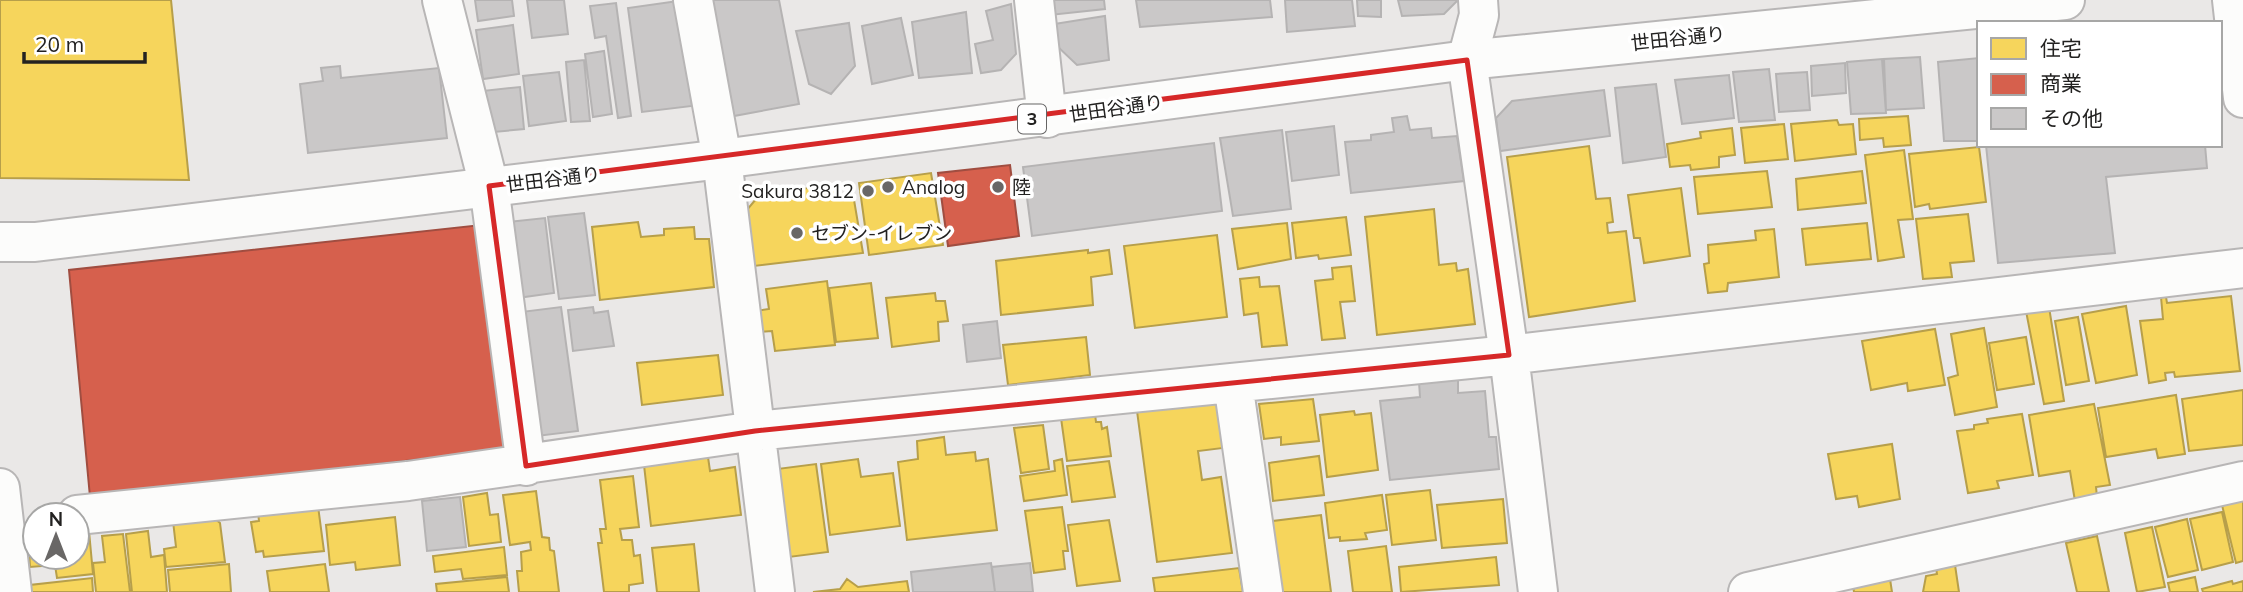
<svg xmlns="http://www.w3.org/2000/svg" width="2243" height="592" font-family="Mulish,'Noto Sans JP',sans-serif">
<rect width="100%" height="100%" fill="#eae8e7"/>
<path fill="#f6d55c" stroke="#b79f4a" stroke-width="2" d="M0 0H171L189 180 0 178Z
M1908 116 1911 145 1884 147 1883 138 1860 140 1859 119Z
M1837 120 1839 125 1853 124 1856 154 1795 161 1791 124Z
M1784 124 1788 159 1745 163 1741 128Z
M1732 128 1735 155 1719 157V167L1691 170 1690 165 1670 167 1667 144 1701 138 1700 132Z
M1589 146 1596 199 1610 198 1613 222 1607 223 1608 233 1626 231 1635 301 1529 317 1507 157Z
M1979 147 1986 202 1930 209 1929 204 1915 207 1909 154Z
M1904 150 1913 219 1898 220 1904 257 1878 261 1865 155Z
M1767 171 1772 207 1698 214 1694 177Z
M1862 171 1866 203 1798 210 1796 179Z
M931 173 943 245 869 255 859 183Z
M837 185 838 195 853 194 863 253 754 266 746 211 761 193Z
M1681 188 1690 256 1644 263 1640 238H1634L1628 195Z
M1434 209 1439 265 1456 263 1457 271 1468 269 1475 324 1377 335 1365 217Z
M1968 214 1974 261 1950 263 1952 277 1923 279 1916 219Z
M1346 217 1351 255 1319 259 1318 255 1296 258 1292 223Z
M638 222 641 237 664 235V229L694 227 695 239H709L714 287 600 300 592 227Z
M1287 223 1291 259 1238 269 1232 229Z
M1867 223 1871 259 1806 265 1802 229Z
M1774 229 1779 277 1728 283 1727 291 1708 293 1704 264 1709 263 1708 245 1756 240 1755 231Z
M1217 235 1227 317 1135 328 1124 246Z
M1088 250V253L1109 250 1112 274 1091 277 1093 305 1001 315 996 261Z
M1351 266 1355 301 1340 302 1345 338 1322 340 1315 281 1333 279 1332 268Z
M1259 277 1260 287 1279 286 1287 345 1262 347 1258 313 1244 315 1240 279Z
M827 281 835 345 775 351 772 331 758 332 756 311 769 309 766 289Z
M871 283 878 338 836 342 829 288Z
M935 293 936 301H945L948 321 938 322 939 341 892 347 886 298Z
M2231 296 2240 371 2175 377 2174 372 2165 373 2166 380 2149 383 2140 321 2163 319 2161 297H2166L2167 303Z
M2126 306 2137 375 2096 383 2082 314Z
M2049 307 2064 401 2044 404 2026 311Z
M2078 317 2089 381 2066 385 2055 321Z
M1984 328 1997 407 1955 415 1948 378 1958 375 1951 334Z
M1935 329 1945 385 1908 391 1907 383 1871 390 1862 341Z
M1086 337 1090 375 1008 385 1003 345Z
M2026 337 2034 384 1997 390 1989 343Z
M718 355 723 395 642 405 637 363Z
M2243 390V445L2189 451 2182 399Z
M2176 395 2185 454 2158 458 2156 449 2106 457 2098 408Z
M1313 399 1319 441 1281 445V437L1264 439 1259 404Z
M1217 402 1223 448 1198 451 1202 480 1221 477 1232 553 1157 562 1137 411Z
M2094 404 2110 485 2096 487 2097 497 2075 501 2070 471 2039 476 2029 415Z
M1354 411 1355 415 1371 413 1378 470 1327 477 1320 415Z
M1095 414 1096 422H1101L1102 429 1107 427 1111 456 1067 461 1061 418Z
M2022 414 2033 475 1997 481 1999 488 1968 493 1957 431 1974 429V425L1988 423 1987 419Z
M1043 425 1049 469 1021 473 1014 428Z
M944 437 946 455 975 452 976 461 988 459 997 530 907 540 898 462 918 459 917 441Z
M1892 444 1900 499 1859 507 1857 496 1836 499 1828 454Z
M1319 456 1324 495 1273 501 1269 463Z
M708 457 710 471 735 467 741 515 651 526 644 465Z
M858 459 861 477 893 473 900 526 830 535 821 464Z
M1062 459 1067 495 1024 501 1020 476 1055 471 1054 461Z
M1109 461 1115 497 1072 502 1067 466Z
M816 464 828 552 789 557 777 469Z
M633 476 639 527 620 529 622 540H632L634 556 640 555 643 583 629 585V592H604L598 543H602L600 529H606L600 480Z
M1430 490 1436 540 1392 545 1386 495Z
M536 491 542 537 549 538 550 550 554 551 559 592H519L517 571H522L521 552 531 550 530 542 510 545 503 495Z
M487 493 490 515 498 514 501 542 469 546 463 497Z
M1382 495 1387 530 1365 533 1367 539 1340 541V537L1329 538 1325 503Z
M1503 499 1507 543 1442 548 1437 505Z
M2243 500V561L2236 563 2222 505Z
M318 506 324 551 264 557 263 551 256 552 251 522 259 521 258 513Z
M1062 507 1068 551H1063L1065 569 1034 573 1025 511Z
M2222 512 2233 562 2202 570 2190 519Z
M1321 515 1331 592H1277L1269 525 1273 524V521Z
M213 517 220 523 225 562 166 567 164 549 176 547 173 521Z
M395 517 400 565 356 570 355 562 330 565 326 525Z
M2187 519 2198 570 2168 577 2155 527Z
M1109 520 1120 581 1077 586 1068 525Z
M2152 527 2165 587 2137 592 2125 533Z
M89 531 93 574 57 578 55 565 30 567 29 549 35 541V557H77V533Z
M148 531 151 557 164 555 167 592H132L126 534Z
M123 534 130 592H96L93 563 105 562 102 536Z
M2097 536 2109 592H2077L2066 543Z
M694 544 699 592H657L652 548Z
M1386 546 1392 592H1353L1348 551Z
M504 547 507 575 463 579 461 569 435 572 433 556Z
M1496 557 1499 585 1401 592 1399 567Z
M229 564 231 592H170L168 570Z
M325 564 329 592H270L267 571Z
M1955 565 1959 592H1923L1926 576 1937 574 1936 568Z
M1239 568 1243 592H1155L1153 578Z
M507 577 509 592H437L436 584Z
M2195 577 2198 592H2170L2168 583Z
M92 578 93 592H31L30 585Z
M847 579 858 587 907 581 909 592H813L840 589Z
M1890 579 1892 592H1854L1853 586Z
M2232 581 2233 584 2243 581V592H2203L2202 589Z"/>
<path fill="#d6604d" stroke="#a04d40" stroke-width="2" d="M1010 165 1019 236 948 246 938 173Z
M481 225 509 449 90 497 69 270Z"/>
<path fill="#cac8c8" stroke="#b5b3b3" stroke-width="2" d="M475 0H512L514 16 478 21Z
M527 0H564L568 34 532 38Z
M712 0H779L799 104 734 116Z
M1049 0H1104L1105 9 1050 15Z
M1136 0H1270L1272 17 1140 27Z
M1285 0H1352L1355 26 1287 32Z
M1357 0H1381V17L1358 16Z
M1398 0H1458L1444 14 1402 16Z
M678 1 692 106 642 112 628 8Z
M616 3 631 116 618 118 606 36 595 38 590 6Z
M1011 4 1016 54 1001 70 981 73 975 44 993 40 986 11Z
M966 12 972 73 919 78 912 22Z
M1105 16 1109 60 1077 65 1057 46 1048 25Z
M901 18 913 75 872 84 862 26Z
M849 23 855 66 831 94 809 84 796 31Z
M513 25 519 74 483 79 476 30Z
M604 51 612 114 593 117 585 54Z
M1920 57 1924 108 1886 110 1884 59Z
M1979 58V141H1944L1938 62Z
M1882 59 1886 113 1851 114 1847 62Z
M584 60 590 121 571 122 566 62Z
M1845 63 1846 93 1812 96 1811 66Z
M340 66 341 78 439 68 447 138 308 153 300 84 323 81 321 68Z
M1769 69 1775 120 1739 122 1733 72Z
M559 72 566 121 529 126 523 76Z
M1807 72 1810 110 1779 112 1776 74Z
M1729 75 1734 118 1682 124 1675 80Z
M1656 84 1666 157 1623 163 1615 88Z
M520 87 524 129 494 132 482 91Z
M1604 90 1610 136 1500 151 1496 118 1512 101Z
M1407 116 1410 130 1431 128 1432 138 1457 136 1464 181 1351 193 1345 142 1371 140V135L1394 132 1392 118Z
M1334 126 1339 175 1292 181 1286 132Z
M1282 130 1291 209 1233 216 1220 138Z
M1214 143 1222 211 1032 236 1023 167Z
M1986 145H2205L2207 168 2106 177 2115 253 1998 263Z
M584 213 595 295 559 299 548 217Z
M545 218 554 293 510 299 500 223Z
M561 307 578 431 529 437 513 313Z
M593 307 594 313 608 311 614 346 573 351 568 310Z
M997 321 1001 358 967 362 963 325Z
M1458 379V393L1485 391 1489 437H1496L1499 469 1390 480 1380 401 1420 397 1419 382Z
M460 497 466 547 427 551 422 501Z
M991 563 995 592H913L911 572Z
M1030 563 1033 592H995L992 567Z"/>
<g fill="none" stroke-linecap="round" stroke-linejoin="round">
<defs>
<path id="minor" d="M442 0 489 186 526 466
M693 0 722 159 775 592
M1034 0 1047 118
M1478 0 1479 15 1467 60 1509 355 1538 592
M2232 0 2243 98
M1233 383 1263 592
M0 488 12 592
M77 515 408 481 755 431 1509 355 2243 268
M1748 592 2243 481"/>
<path id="major" d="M0 242H35L722 159 1467 60 2065 0"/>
</defs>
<use href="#minor" stroke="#b8b6b6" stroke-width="42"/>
<use href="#major" stroke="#b8b6b6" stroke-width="42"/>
<use href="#minor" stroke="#fcfcfb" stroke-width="38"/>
<use href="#major" stroke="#fcfcfb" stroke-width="38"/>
</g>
<path fill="none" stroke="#d62828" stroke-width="5" stroke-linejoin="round" d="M1467 60 1509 355 755 431 526 466 489 186Z"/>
<g fill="#696766" stroke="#fff" stroke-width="2.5">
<circle cx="888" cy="187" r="7"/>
<circle cx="998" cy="187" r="7"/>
<circle cx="868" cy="191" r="7"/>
<circle cx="797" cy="233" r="7"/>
</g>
<g text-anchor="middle" stroke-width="7" stroke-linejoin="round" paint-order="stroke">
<rect fill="#fff" stroke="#656464" stroke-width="2" x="1018" y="104.5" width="28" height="29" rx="5"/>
<g font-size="18" font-weight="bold" fill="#232221">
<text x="1032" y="125">3</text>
</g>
<g font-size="19" fill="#232221" stroke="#fff">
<text transform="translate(1678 38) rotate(-6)" y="7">世田谷通り</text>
<text transform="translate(1116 108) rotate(-8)" y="7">世田谷通り</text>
<text transform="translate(553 179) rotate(-7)" y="7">世田谷通り</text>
</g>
<g font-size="19" fill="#232221" stroke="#fff" text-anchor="start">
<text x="902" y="194">Analog</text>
<text x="1012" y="194">陸</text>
<text x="854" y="198" text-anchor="end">Sakura 3812</text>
<text x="811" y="240">セブン-イレブン</text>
</g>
</g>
<rect x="1977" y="21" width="245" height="126" fill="#ffffff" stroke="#a7a7a6" stroke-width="2"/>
<rect x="1991" y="38" width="35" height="21" fill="#f6d55c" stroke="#a7a7a6" stroke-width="2"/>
<text x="2040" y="56" font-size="21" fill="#232221">住宅</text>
<rect x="1991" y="74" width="35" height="21" fill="#d6604d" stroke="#a7a7a6" stroke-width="2"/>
<text x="2040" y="91" font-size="21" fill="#232221">商業</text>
<rect x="1991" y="108" width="35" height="21" fill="#cac8c8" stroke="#a7a7a6" stroke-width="2"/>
<text x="2040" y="126" font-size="21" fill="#232221">その他</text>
<g transform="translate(56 536)"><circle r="33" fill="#ffffff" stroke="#a7a7a6" stroke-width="2"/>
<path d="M0-5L12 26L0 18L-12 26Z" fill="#696766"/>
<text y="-10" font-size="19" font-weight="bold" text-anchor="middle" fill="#232221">N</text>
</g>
<path d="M24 52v10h121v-10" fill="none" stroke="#232221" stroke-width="3.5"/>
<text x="35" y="52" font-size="21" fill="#232221" stroke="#ffffff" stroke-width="5" paint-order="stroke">20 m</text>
</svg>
